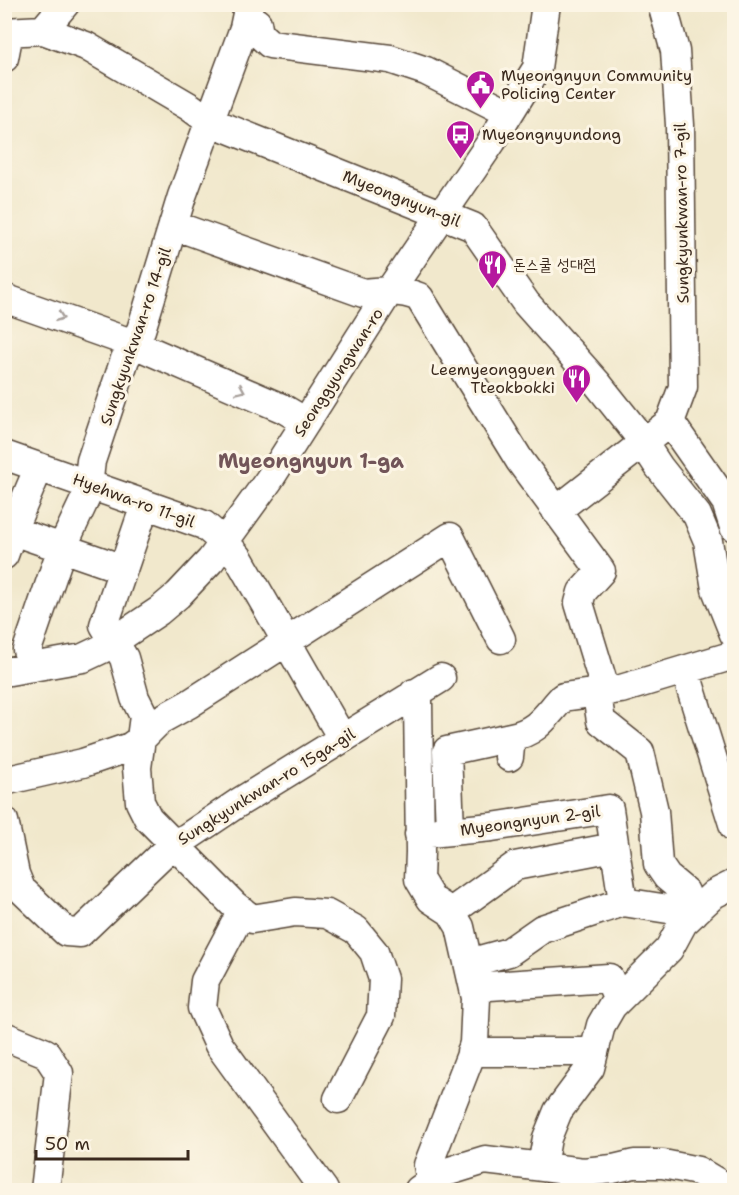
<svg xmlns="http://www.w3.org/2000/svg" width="739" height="1195" font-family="'Shantell Sans','Poor Story',sans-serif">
<rect width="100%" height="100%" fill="#fcf5e5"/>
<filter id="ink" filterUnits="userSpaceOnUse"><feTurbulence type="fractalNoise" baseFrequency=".0167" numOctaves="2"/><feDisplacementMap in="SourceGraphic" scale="12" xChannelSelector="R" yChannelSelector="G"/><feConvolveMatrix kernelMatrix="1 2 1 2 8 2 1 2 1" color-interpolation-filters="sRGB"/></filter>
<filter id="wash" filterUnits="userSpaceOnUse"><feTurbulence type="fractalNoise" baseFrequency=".008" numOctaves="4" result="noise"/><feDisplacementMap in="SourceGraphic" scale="24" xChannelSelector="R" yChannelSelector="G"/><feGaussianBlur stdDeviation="1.35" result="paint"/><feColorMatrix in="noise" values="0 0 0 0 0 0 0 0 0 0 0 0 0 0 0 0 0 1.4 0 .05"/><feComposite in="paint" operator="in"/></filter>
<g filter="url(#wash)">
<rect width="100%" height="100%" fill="#f1e8cc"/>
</g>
<g filter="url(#ink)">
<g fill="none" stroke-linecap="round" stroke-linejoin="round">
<defs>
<path id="minor" d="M247 16 257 23 259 34 270 44 390 59 426 71 509 113
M43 30 65 4
M4 32 43 30 86 46 190 107 209 121 473 227 526 303 597 383 636 432 659 467 697 515 708 541 716 589 734 634
M4 58 9 32
M173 225 363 293C382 291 400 289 419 297L520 461 601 571 582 592 579 603 603 682 598 701 601 721 640 752 654 811 658 864 667 877 685 892 694 913
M4 298 134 344 284 409 306 422
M670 422 726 502 734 527
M4 455 204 525 224 542 238 557 342 738
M145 505 104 625 124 658 135 698 144 716 137 768 140 802 148 818 234 905 252 919 295 912 327 914 356 930 374 952 383 979 381 1016 338 1099
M556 511 670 422 683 387 680 125 675 51 662 4
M13 531 123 569
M4 555 17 519 39 467
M33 667 27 650 62 548 87 495 91 461 125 359 141 330 182 196 244 28 249 4
M685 670 734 827
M4 672 83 658 102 649 159 611 178 595 211 560 269 480 390 290 492 141 537 68 546 4
M414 693 418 701 420 852 419 879 431 899 451 912 460 927 476 998 474 1043 470 1057 428 1165 431 1182
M509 757 511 737C539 731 545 716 563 697L621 689 734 655
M4 781 83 763 130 747 141 739 160 720 189 704 450 537 501 639
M4 821 15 874 21 889 66 932 80 933 174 843 186 838 238 803 441 678
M450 830 447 751 511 737
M419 834 492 827 609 809 623 902
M242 911 205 981 202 1008 219 1045 324 1190
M451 912 515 866 614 847
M469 963 509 952 542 929 623 902 694 913
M474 987 609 978 618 1000
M4 1036 46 1053 59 1073 45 1190
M471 1052H594
M542 1166 547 1138 558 1111 590 1068 601 1025 612 1006 669 949 683 923 714 894 734 884
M419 1190 443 1173 485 1160 583 1172 613 1169 634 1164H663L698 1171 730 1190"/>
</defs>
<use href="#minor" stroke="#564638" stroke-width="31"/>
<use href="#minor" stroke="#fff" stroke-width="28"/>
</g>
<defs><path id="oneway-chevron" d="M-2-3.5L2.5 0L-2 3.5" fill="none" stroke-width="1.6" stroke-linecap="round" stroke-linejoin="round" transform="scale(1.5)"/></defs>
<g stroke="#a79f9a">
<use href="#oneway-chevron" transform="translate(60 317) rotate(20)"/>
<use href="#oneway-chevron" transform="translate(241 390) rotate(23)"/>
</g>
</g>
<defs>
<symbol id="civic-pin" viewBox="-11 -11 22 30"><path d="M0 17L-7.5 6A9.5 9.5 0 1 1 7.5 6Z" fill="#b5179e" stroke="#fcf5e5"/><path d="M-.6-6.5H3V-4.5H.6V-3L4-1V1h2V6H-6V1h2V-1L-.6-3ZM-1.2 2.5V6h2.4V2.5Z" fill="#fff"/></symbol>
<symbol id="bus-pin" viewBox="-11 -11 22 30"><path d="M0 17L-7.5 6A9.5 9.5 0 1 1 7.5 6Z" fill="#b5179e" stroke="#fcf5e5"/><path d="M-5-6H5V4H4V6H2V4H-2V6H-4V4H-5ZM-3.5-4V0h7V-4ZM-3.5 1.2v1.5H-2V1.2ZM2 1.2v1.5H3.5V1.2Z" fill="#fff"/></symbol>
<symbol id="restaurant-pin" viewBox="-11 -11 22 30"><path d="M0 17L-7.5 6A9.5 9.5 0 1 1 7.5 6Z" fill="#b5179e" stroke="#fcf5e5"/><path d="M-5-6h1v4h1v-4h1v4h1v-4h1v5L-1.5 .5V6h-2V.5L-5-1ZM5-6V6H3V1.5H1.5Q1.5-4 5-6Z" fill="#fff"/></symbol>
</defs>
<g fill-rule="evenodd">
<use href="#civic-pin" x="464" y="68" width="33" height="45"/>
<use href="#bus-pin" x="444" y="118" width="33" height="45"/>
<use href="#restaurant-pin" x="476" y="248" width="33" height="45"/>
<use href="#restaurant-pin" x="560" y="362" width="33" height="45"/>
</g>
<g text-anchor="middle" stroke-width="6" stroke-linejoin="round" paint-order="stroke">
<g font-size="16" fill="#3b2a1e" stroke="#fcf5e5" text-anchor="start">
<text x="501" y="81">Myeongnyun Community<tspan x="501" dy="18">Policing Center</tspan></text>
<text x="482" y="140">Myeongnyundong</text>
<text x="513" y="270">돈스쿨 성대점</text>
<text x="555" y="375" text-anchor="end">Leemyeongguen<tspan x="555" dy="18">Tteokbokki</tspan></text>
</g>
<g font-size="16" fill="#3b2a1e" stroke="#fcf5e5">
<text transform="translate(402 198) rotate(22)" y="6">Myeongnyun-gil</text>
<text transform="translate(681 213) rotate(-91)" y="6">Sungkyunkwan-ro 7-gil</text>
<text transform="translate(135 336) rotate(-71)" y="6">Sungkyunkwan-ro 14-gil</text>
<text transform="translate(338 372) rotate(-57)" y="6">Seonggyungwan-ro</text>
<text transform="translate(134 500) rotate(20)" y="6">Hyehwa-ro 11-gil</text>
<text transform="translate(266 786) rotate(-32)" y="6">Sungkyunkwan-ro 15ga-gil</text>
<text transform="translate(530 820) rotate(-8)" y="6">Myeongnyun 2-gil</text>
</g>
<g font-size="20" font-weight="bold" fill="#725559" stroke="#fcf5e5">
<text x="311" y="468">Myeongnyun 1-ga</text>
</g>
</g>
<rect width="739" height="1195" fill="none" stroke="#fcf5e5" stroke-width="24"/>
<path d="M36 1150v9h152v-9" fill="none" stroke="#3b2a1e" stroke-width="3"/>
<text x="45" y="1150" font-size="18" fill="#3b2a1e" stroke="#fcf5e5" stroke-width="4.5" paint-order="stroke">50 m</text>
</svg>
